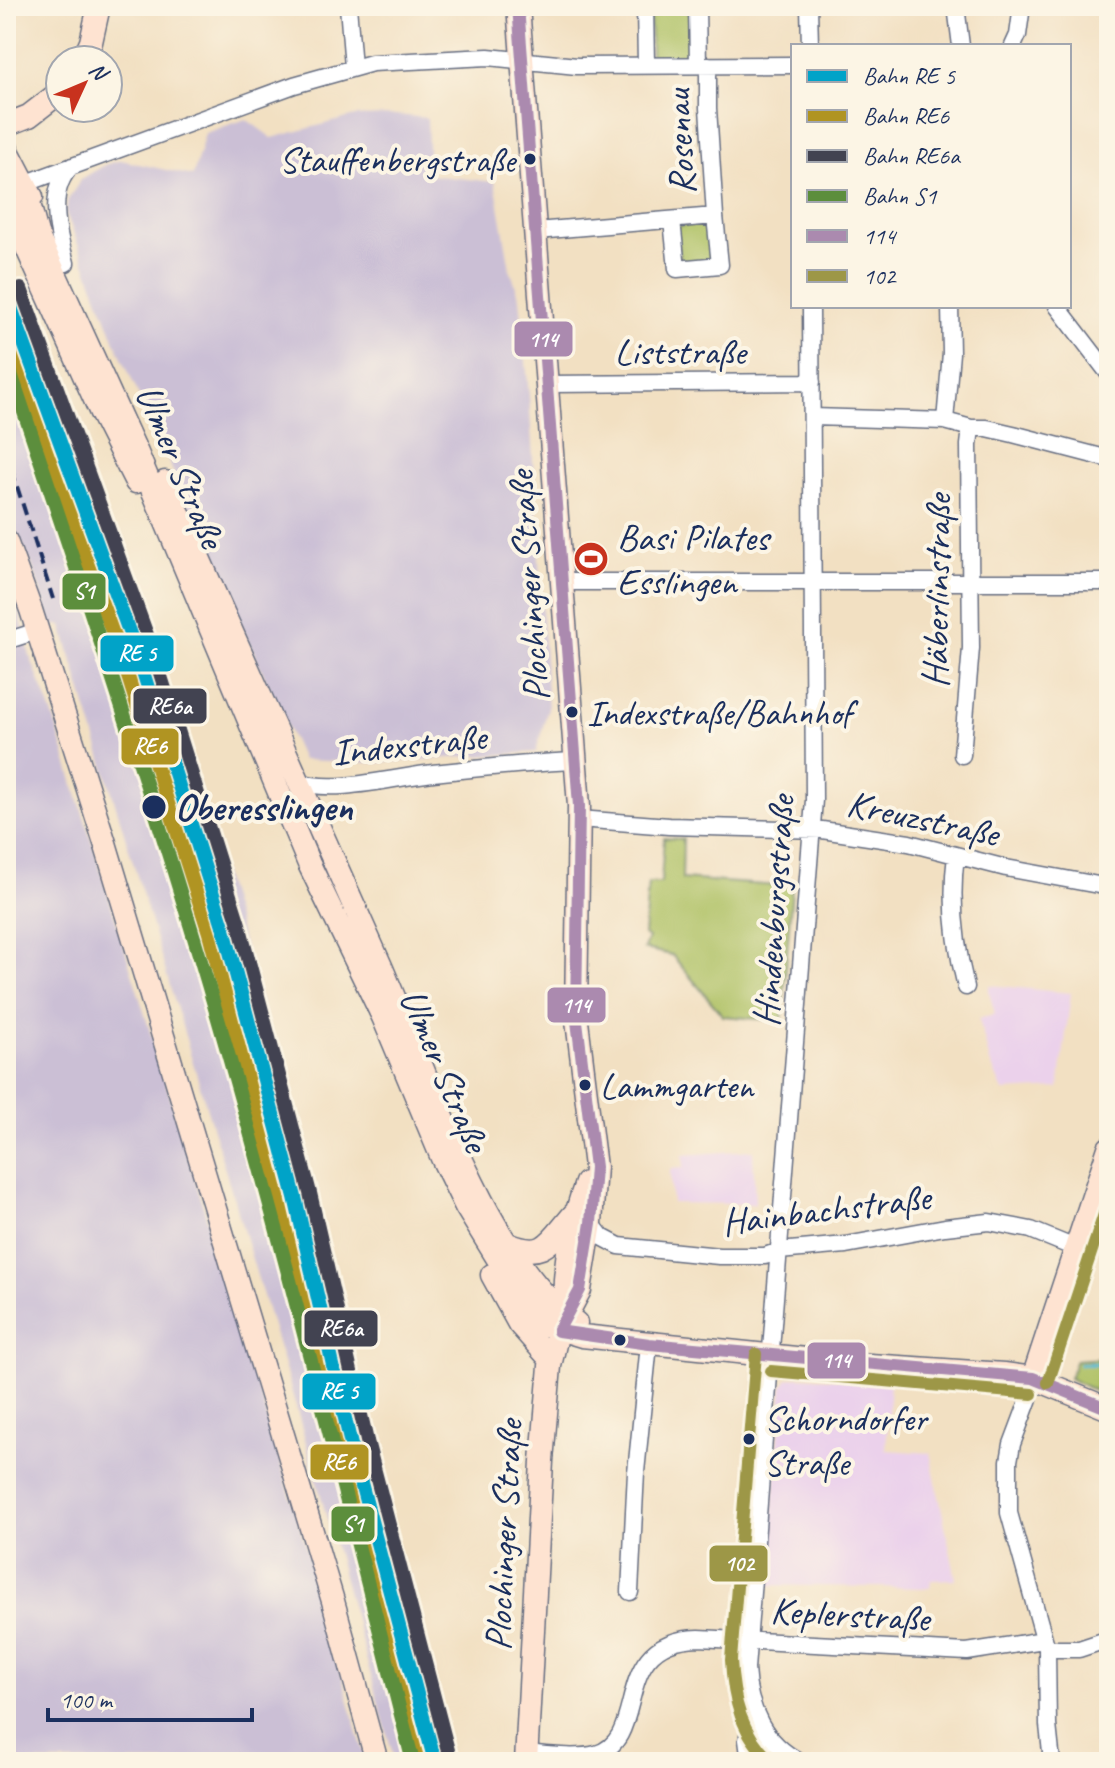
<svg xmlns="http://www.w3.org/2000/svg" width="1115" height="1768" font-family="Caveat,sans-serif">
<rect width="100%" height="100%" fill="#fcf5e5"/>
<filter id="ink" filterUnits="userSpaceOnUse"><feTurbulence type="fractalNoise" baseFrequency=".0125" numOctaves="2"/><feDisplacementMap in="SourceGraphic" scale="16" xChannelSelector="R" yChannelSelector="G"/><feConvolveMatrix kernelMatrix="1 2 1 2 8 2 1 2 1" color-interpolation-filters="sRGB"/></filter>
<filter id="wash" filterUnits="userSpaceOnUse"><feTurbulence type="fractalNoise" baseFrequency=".006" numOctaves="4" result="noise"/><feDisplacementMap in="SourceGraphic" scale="32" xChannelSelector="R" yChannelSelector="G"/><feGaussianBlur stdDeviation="1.8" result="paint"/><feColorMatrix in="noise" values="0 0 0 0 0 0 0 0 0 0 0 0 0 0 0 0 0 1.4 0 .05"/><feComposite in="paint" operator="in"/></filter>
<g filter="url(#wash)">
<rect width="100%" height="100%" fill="#f2e0c2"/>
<path fill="#ebd1eb" d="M989 985 1071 993 1059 1088 1003 1091 990 1062 979 1019 995 1014 989 992Z
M753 1150 755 1204 672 1203 670 1169 684 1168 683 1155Z
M798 1377 890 1382 886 1450 930 1453 956 1579 931 1580 930 1588 767 1585 783 1386 788 1379Z"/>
<path fill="#cbbfd5" d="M396 115 427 118 429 175 495 182 510 269 520 299 529 395 548 708 536 752 375 763 302 760 116 344 66 213 68 200 81 179 105 165 121 160 193 176 205 133 246 119 272 138 355 116Z
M6 266 99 512 190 769H194L207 812 206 818 271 1037 340 1322 339 1345 374 1502 444 1762H395L291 1389 62 626 51 624 32 565 6 509Z
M6 579 19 611 30 656 53 716 157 1054 308 1555 366 1762H6Z"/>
<path fill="#afc165" stroke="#657862" stroke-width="2" d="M650 6H691L692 58H651Z
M709 222 714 262 680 265 676 226Z
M664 838 683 839 682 879 792 887 782 1021 723 1016 672 955 644 949 648 938 644 935 648 883H661Z
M1109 1354V1388L1104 1396 1069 1378 1076 1360 1108 1358Z"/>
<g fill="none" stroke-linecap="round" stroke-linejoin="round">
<path stroke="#52b7d0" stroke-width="4" d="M1080 1364H1097L1109 1360"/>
</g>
</g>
<g filter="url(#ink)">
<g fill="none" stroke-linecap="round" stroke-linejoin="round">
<defs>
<path id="street" d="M348 6 353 67
M645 6 646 65
M697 6 698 65
M809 6 810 46
M956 6 961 46
M1013 46 1018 35 1022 6
M24 184 294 85 372 63 488 57 577 66 793 65
M672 220 677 269 720 265 715 216
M536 231 715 216 708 108V65
M66 263C58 234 46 189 72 166
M1057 306 1109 374
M548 384 812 382
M813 417 945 421 971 428H987L1013 434 1109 459
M945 421 951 353 950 306
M562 582H1109
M6 641 37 631
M962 755 971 648 969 445 971 428
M298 781C330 795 397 777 433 773 481 768 528 763 576 761
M579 819 669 826 822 830 909 843 1006 868 1109 887
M956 855C950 900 955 944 966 987
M591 1223 602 1237 619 1246 719 1256H765L779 1251 846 1245 945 1227 989 1222 1031 1230 1075 1248
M1033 1378 1030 1396 1012 1444 1009 1461V1513L1047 1649 1048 1725 1052 1762
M630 1592 636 1472 649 1344
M1047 1649H1079L1109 1639
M526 1753C548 1755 575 1759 596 1754 651 1738 607 1640 699 1638L967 1652 1044 1640
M750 1762 747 1740 753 1710
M762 1762 776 1744
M801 1762C764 1744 748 1708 746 1669L814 800 811 306"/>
<path id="secondary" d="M518 6 579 806 576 1013 595 1167 591 1223 580 1290 558 1331 550 1366 542 1461 526 1762
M83 60 91 42 99 6
M6 125 29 116 60 92
M6 147 32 197
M24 184 37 234 137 453 309 864 383 1017 442 1158 466 1207 530 1311 546 1325 582 1336 855 1364 1004 1374 1033 1378 1109 1409
M6 202 101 413 136 482
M165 482C236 643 309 803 380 964 426 1068 484 1257 576 1323
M6 541 31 610 105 843 333 1601 377 1762
M508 1244C546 1260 550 1241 574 1214
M492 1275 519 1324 551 1360
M565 1314C562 1269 571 1225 586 1183
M1033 1378 1109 1148"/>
</defs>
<use href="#street" stroke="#666d81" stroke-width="19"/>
<use href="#secondary" stroke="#666d81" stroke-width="25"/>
<use href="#street" stroke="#fff" stroke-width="16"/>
<use href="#secondary" stroke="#fee3d1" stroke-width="22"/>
<path stroke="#1b2f5e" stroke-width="4" stroke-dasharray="12 6" stroke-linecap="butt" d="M6 452 53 599"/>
<defs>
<path id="bus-1" d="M518 6 579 806 576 1013 595 1167 591 1223 580 1290 558 1331
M558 1331 649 1344 1033 1378 1109 1409"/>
<path id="bus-2" d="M756 1354 731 1660C733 1700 741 1734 772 1762
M771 1371 1032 1394
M1048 1383 1109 1199"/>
</defs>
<use href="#bus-1" stroke="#fcf5e5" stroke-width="18"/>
<use href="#bus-2" stroke="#fcf5e5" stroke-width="18"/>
<use href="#bus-1" stroke="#ab8aaf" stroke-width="12"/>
<use href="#bus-2" stroke="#9d9747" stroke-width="12"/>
<defs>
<path id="rail-1" d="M6 294 139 659 224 929 295 1197 351 1445 435 1762"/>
<path id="rail-2" d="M6 341 124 664 209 933 279 1201 336 1449 418 1762"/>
<path id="rail-3" d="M21 289 154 654 239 924 310 1193 367 1441 450 1758"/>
<path id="rail-4" d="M6 359C76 565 145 772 207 981 283 1239 346 1501 413 1762"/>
</defs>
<use href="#rail-1" stroke="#fcf5e5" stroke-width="20"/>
<use href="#rail-2" stroke="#fcf5e5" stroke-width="20"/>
<use href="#rail-3" stroke="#fcf5e5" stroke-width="20"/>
<use href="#rail-4" stroke="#fcf5e5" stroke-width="20"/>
<use href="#rail-1" stroke="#01a3c8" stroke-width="14"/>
<use href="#rail-2" stroke="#b09422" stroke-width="14"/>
<use href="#rail-3" stroke="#424351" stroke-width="14"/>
<use href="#rail-4" stroke="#5c8e3c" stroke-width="14"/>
</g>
</g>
<defs>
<symbol id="stadium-disc" viewBox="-11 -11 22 22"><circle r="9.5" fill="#c8321e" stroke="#fcf5e5"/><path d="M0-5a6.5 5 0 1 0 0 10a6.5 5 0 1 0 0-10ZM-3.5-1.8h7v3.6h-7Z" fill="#fff"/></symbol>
</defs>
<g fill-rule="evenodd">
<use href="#stadium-disc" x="571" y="539" width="40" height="40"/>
</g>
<g fill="#1b2f5e" stroke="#fcf5e5" stroke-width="3">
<circle cx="530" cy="159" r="7"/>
<circle cx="572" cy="712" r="7"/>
<circle cx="154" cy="807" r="13"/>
<circle cx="585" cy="1085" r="7"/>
<circle cx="620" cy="1340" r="7"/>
<circle cx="749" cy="1439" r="7"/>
</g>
<g text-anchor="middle" stroke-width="8" stroke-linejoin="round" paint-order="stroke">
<g font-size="36" fill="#1b2f5e" stroke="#fcf5e5" text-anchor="start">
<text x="515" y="172" text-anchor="end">Stauffenbergstraße</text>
<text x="587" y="725">Indexstraße/Bahnhof</text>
<text x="600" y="1098">Lammgarten</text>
<text x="764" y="1431">Schorndorfer<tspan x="764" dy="44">Straße</tspan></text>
</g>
<g font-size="38" fill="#1b2f5e" stroke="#fcf5e5">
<text transform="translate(679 142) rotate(-93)" y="13">Rosenau</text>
<text x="680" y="364">Liststraße</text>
<text transform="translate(181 466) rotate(67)" y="13">Ulmer Straße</text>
<text transform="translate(528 586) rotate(-94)" y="13">Plochinger Straße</text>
<text transform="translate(936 591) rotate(-89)" y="13">Häberlinstraße</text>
<text transform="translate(409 744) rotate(-6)" y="13">Indexstraße</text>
<text transform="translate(923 818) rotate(12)" y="13">Kreuzstraße</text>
<text transform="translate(773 911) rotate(-86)" y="13">Hindenburgstraße</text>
<text transform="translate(445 1070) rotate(67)" y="13">Ulmer Straße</text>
<text transform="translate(826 1209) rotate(-7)" y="13">Hainbachstraße</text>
<text transform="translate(503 1535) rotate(-87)" y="13">Plochinger Straße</text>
<text transform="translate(850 1614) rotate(3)" y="13">Keplerstraße</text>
</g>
<g font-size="38" fill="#1b2f5e" stroke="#fcf5e5" text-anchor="start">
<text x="617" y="550">Basi Pilates<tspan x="617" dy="44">Esslingen</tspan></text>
</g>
<g font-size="38" font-weight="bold" fill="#1b2f5e" stroke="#fcf5e5" text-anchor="start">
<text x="175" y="820">Oberesslingen</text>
</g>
</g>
<g stroke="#fcf5e5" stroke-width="3">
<rect x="513" y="320" width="61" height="38" rx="8" fill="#ab8aaf"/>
<rect x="61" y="572" width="46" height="39" rx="8" fill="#5c8e3c"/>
<rect x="99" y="634" width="76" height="39" rx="8" fill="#01a3c8"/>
<rect x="132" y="687" width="76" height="38" rx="8" fill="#424351"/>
<rect x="120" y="727" width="60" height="39" rx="8" fill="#b09422"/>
<rect x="546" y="986" width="61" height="38" rx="8" fill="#ab8aaf"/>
<rect x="303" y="1309" width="76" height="39" rx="8" fill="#424351"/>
<rect x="806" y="1341" width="61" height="39" rx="8" fill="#ab8aaf"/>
<rect x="301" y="1372" width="76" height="39" rx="8" fill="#01a3c8"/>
<rect x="309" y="1443" width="61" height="38" rx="8" fill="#b09422"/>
<rect x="330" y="1505" width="46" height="38" rx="8" fill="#5c8e3c"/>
<rect x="708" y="1544" width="61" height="39" rx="8" fill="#9d9747"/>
</g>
<g font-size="22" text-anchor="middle" font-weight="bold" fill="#fff">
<text x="543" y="347">114</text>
<text x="84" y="599">S1</text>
<text x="137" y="661">RE 5</text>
<text x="170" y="714">RE6a</text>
<text x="150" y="754">RE6</text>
<text x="576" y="1013">114</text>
<text x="341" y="1336">RE6a</text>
<text x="836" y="1368">114</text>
<text x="339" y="1399">RE 5</text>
<text x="339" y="1470">RE6</text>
<text x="353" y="1532">S1</text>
<text x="739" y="1571">102</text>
</g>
<rect width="1115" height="1768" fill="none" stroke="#fcf5e5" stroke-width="32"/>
<rect x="791" y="44" width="280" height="264" fill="#fcf5e5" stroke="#a2a6af" stroke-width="2"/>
<rect x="807" y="70" width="40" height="12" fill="#01a3c8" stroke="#a2a6af" stroke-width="2"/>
<text x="863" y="84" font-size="24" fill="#1b2f5e">Bahn RE 5</text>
<rect x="807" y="110" width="40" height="12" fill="#b09422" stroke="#a2a6af" stroke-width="2"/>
<text x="863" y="124" font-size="24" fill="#1b2f5e">Bahn RE6</text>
<rect x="807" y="150" width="40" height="12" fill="#424351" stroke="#a2a6af" stroke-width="2"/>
<text x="863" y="164" font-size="24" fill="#1b2f5e">Bahn RE6a</text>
<rect x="807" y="190" width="40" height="12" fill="#5c8e3c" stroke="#a2a6af" stroke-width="2"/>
<text x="863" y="204" font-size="24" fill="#1b2f5e">Bahn S1</text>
<rect x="807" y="230" width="40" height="12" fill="#ab8aaf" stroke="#a2a6af" stroke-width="2"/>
<text x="863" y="244" font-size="24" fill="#1b2f5e">114</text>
<rect x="807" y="270" width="40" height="12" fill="#9d9747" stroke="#a2a6af" stroke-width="2"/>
<text x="863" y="284" font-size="24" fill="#1b2f5e">102</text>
<g transform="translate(84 84) rotate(46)"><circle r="38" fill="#fcf5e5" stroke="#a2a6af" stroke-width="2"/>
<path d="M0-6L14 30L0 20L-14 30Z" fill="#c8321e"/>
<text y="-12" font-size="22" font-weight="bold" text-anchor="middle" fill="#1b2f5e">N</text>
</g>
<path d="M48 1708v12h204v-12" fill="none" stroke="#1b2f5e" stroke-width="4"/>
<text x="60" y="1708" font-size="24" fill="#1b2f5e" stroke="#fcf5e5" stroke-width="6" paint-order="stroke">100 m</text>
</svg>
